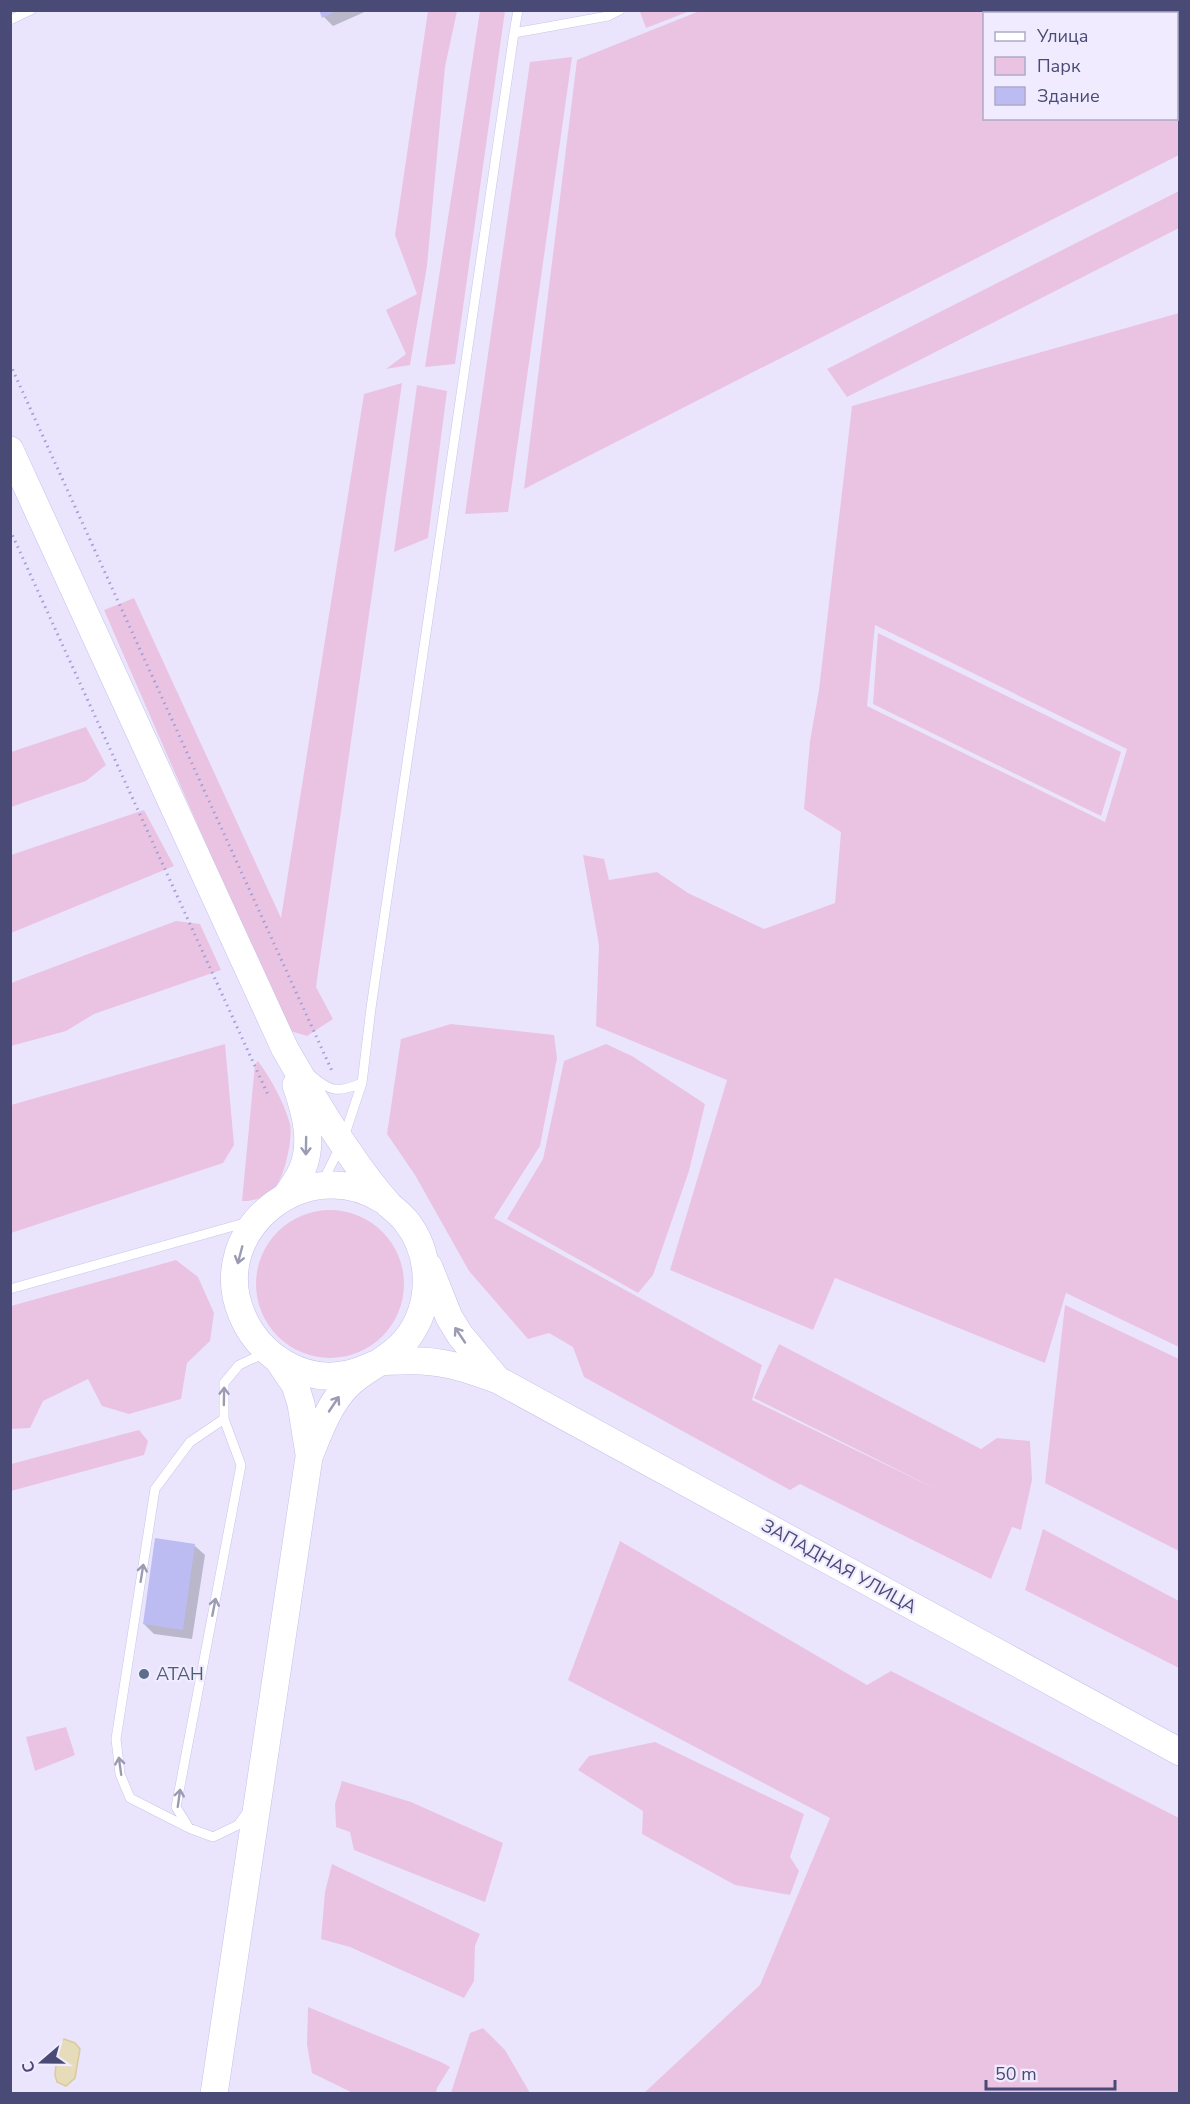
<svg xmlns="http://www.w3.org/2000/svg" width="1190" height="2104" font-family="'Nunito Sans',sans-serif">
<rect width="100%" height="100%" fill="#eae5fd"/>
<path fill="#ebc3e2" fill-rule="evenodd" d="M644 10H690V11L646 28 640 12Z
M702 10 1179 11V155L524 489 577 60ZM984 14H1176V118H984Z
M428 11H457L445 67 427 266 410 365 386 369 406 354 386 310 417 294 395 235Z
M480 11H505L455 364 425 367Z
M572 57 508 512 465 514 530 62Z
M1179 191V228L847 397 827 369Z
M1179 313V1347L1066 1293 1045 1363 835 1278 813 1330 670 1270 727 1080 596 1026 599 945 583 855 604 859 609 880 657 872 688 893 764 929 835 903 841 832 804 809 810 741 819 690 852 406ZM875 625 1127 749 1105 822 867 706Z
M402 383 316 987 333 1019 307 1036 287 1030 104 610 134 598 281 918 364 394Z
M417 385 447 391 428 538 394 552Z
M878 633 1121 752 1101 816 873 704Z
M86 727 106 765 86 781 11 807V752Z
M144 810 174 866 11 933V855Z
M176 921 200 924 221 970 94 1014 66 1031 11 1046V983Z
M451 1024 554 1035 557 1058 540 1146 494 1218 762 1365 752 1400 938 1490 754 1398 779 1344 981 1449 997 1438 1030 1441 1032 1480 1021 1530 1012 1527 991 1579 800 1484 790 1490 584 1377 573 1347 549 1333 528 1339 469 1271 415 1175 387 1134 401 1039Z
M225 1044 234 1145 223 1163 11 1233V1105Z
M606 1044 632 1056 705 1104 689 1171 653 1275 638 1293 507 1219 543 1159 564 1061Z
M258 1061C271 1079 284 1102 290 1124 293 1138 285 1176 275 1187 267 1196 254 1202 242 1201L255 1064Z
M256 1284a74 74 0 1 1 148 0a74 74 0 1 1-148 0Z
M176 1260 198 1277 214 1313 210 1341 187 1363 181 1399 129 1414 102 1406 88 1379 43 1401 30 1428 11 1429V1306Z
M1065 1305 1179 1359V1551L1045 1483Z
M139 1430 148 1441 144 1455 11 1491V1464Z
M1043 1529 1179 1601V1668L1025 1590Z
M620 1541 867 1685 891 1671 1179 1818V2093H644L760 1985 830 1818 568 1680Z
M66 1727 75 1755 35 1771 26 1737Z
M655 1742 804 1814 790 1857 799 1871 790 1895 735 1885 642 1834 643 1811 578 1770 589 1756Z
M342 1781 411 1802 503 1843 485 1902 354 1850 350 1832 336 1827 335 1804Z
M332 1864 480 1934 475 1946 474 1981 464 1998 350 1947 321 1939 325 1892Z
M308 2007 441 2062 450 2067 437 2088 436 2093H353L312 2073 307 2045Z
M483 2028 505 2050 530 2093H451L470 2033Z"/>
<path fill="#e7dcb9" stroke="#d9cb9f" stroke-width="1.5" d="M64 2039 75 2043 80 2049 75 2078 66 2086 57 2082 55 2075 58 2045Z"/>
<path fill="#0003" d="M321 10H369L333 26 324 17Z
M195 1546 205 1555 192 1639 154 1634 144 1624Z"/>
<path fill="#bcbcf3" d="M319 10H338L322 18Z
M155 1538 195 1544 183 1630 143 1624Z"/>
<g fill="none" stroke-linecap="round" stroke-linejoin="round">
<defs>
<path id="service" d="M10 20 31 10
M514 33 518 10
M311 1075C330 1092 338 1093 362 1083
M323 1181 342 1143 362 1083 371 1008 514 33 608 16 620 10
M10 1289 248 1222
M249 1810 238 1825 213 1837 189 1828 176 1807 241 1465 224 1419V1383L239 1365 265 1353
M187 1827 130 1798 120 1774 116 1739 155 1489 190 1442 224 1419"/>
<path id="secondary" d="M10 450 285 1049C306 1085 326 1121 350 1154 362 1172 375 1189 389 1205 395 1210 401 1215 406 1221 433 1255 433 1306 406 1340 390 1360 365 1368 348 1385 329 1404 319 1432 309 1457L214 2094
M287 1195C292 1187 298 1179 302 1170 314 1143 305 1111 296 1085
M383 1200C306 1151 206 1230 242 1315 259 1356 304 1384 348 1374 359 1372 368 1367 378 1363 385 1361 394 1361 401 1361 439 1359 462 1367 498 1380L1180 1752
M429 1267 449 1317 460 1335 495 1377
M278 1360 295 1385 301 1404 309 1454"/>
</defs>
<use href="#service" stroke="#c8c5e6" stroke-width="10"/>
<use href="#secondary" stroke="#c3c0e9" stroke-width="28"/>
<path stroke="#9f9fd8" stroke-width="3" stroke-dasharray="1.5 4.5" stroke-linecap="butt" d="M10 364 332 1071
M10 530 269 1097"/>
<use href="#service" stroke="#fff" stroke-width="9"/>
<use href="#secondary" stroke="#fff" stroke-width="27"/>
</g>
<defs><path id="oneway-shaft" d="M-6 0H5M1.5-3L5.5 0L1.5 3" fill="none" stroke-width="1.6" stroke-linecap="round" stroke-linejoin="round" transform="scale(1.5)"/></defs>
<g stroke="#9b9cb4">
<use href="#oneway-shaft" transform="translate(306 1146) rotate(91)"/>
<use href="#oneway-shaft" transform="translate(240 1255) rotate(105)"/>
<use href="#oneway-shaft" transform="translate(460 1335) rotate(-124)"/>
<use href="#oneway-shaft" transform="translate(224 1396) rotate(-89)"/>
<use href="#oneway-shaft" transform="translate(334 1404) rotate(-56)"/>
<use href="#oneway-shaft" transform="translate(142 1573) rotate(-81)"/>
<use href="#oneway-shaft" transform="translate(214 1607) rotate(-79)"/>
<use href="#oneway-shaft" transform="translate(120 1766) rotate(-98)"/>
<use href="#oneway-shaft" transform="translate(179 1798) rotate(-82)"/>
</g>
<circle fill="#5c6f8a" stroke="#f0ebff" stroke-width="2" cx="144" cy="1674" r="6"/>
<g text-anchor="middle" stroke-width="4.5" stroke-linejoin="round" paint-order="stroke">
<g font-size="18" fill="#494b76" stroke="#f0ebff">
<text transform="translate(839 1566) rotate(29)" y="6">ЗАПАДНАЯ УЛИЦА</text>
</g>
<g font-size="18" fill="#4e5e75" stroke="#f0ebff" text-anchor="start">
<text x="156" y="1680">АТАН</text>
</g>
</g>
<rect width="1190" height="2104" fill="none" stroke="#494b76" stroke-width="24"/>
<rect x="983" y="12" width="195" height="108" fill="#f0ebff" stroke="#adabc8" stroke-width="1.5"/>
<rect x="995" y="32" width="30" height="9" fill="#ffffff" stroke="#adabc8" stroke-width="1.5"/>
<text x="1037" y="42" font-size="18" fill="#494b76">Улица</text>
<rect x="995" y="57" width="30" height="18" fill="#ebc3e2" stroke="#adabc8" stroke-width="1.5"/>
<text x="1037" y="72" font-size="18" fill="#494b76">Парк</text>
<rect x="995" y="87" width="30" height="18" fill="#bcbcf3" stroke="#adabc8" stroke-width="1.5"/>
<text x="1037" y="102" font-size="18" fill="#494b76">Здание</text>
<g transform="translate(42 2062) rotate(250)" stroke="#f0ebff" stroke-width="4.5" paint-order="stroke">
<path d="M0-4.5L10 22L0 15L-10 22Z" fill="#494b76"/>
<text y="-9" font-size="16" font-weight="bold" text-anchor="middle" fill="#494b76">С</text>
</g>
<path d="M986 2080v9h129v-9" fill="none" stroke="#494b76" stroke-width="3"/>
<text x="995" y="2080" font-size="18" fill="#494b76" stroke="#f0ebff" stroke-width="4.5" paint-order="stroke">50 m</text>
</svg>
